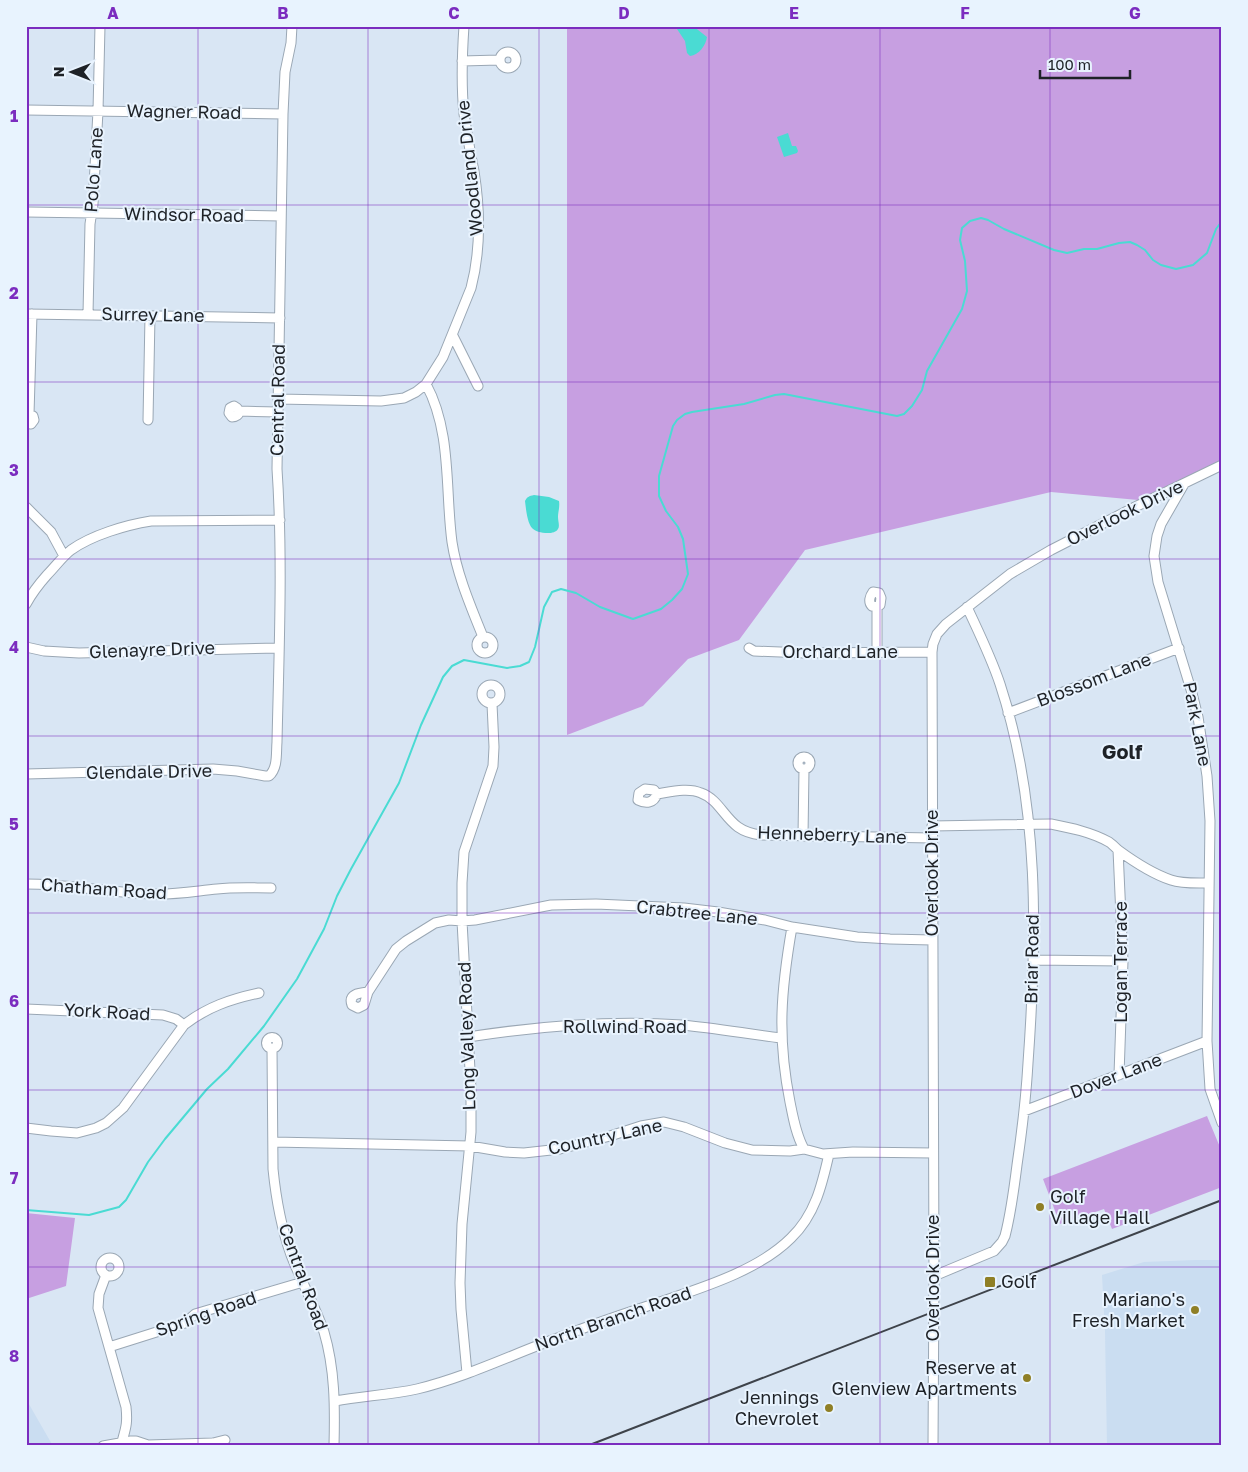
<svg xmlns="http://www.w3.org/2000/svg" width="1248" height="1472" font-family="'Golos Text',sans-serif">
<rect width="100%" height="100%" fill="#d9e6f4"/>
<path fill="#caddf1" d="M1195 1260H1222V1446H1107L1105 1332 1102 1275 1144 1262Z
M26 1399 53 1446H26Z"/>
<path fill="#c79fe1" d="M567 26H1222V461L1138 500 1051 492 805 550 739 640 688 659 643 706 567 735Z
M1207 1116 1222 1152V1187L1112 1229 1104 1209 1060 1224 1043 1179Z
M26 1213 75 1218 66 1286 26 1299Z"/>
<path fill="#4adbd3" d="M675 26H693L707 37C706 45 699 55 690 56L687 53 685 41Z
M788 133 792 146H796L798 151 797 153 784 157 777 137Z
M534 495 549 497 559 501C560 507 558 512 558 517 558 521 560 526 558 529 554 536 536 533 532 528 527 522 526 509 525 501 527 497 529 496 534 495Z"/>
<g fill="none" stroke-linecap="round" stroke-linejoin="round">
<path stroke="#4adbd3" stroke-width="2" d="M26 1210 89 1215 119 1207 126 1200 148 1162 165 1139 207 1089 228 1069 264 1026 297 979 324 929 337 896 351 869 399 783 421 725 443 677 452 666 464 660 507 668 520 666 529 662 535 647 544 607 552 592 561 589 576 593 600 607 633 619 661 609 672 600 682 589 688 574 683 539 678 527 666 511 659 496V476L673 426 677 420 685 414 692 412 744 404 775 395 784 394 897 416 904 414 912 406 922 390 927 371 962 309 967 291 965 261 960 240 962 228 970 221 981 218 988 220 1004 229 1054 250 1067 253 1084 249H1097L1119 243 1130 242 1137 245 1145 250 1153 260 1161 265 1176 269 1193 265 1207 253 1216 229 1222 221"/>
<defs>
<path id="minor" d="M500 60a8 8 0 1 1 16 0a8 8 0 1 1-16 0Z
M462 61 499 60
M26 110 283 114
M26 212 281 216
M26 314 280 318
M88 314 90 224 93 204 98 111 100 26
M453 336 478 386
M426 384C452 432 445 490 452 542 457 575 471 607 483 637
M278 399 381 401 404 398 416 392 426 384 443 357 471 288C481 250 480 209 474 171 470 152 467 133 464 114 461 85 462 55 464 26
M239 411C239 415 236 417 232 417L229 413 230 408 234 406 237 408 239 411 278 412
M148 420 150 316
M26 423 31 424 34 420 33 416 29 414 32 314
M1184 484 1161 524 1157 536 1154 556 1158 582 1192 693 1198 717 1207 776 1210 821 1207 1041 1210 1089 1222 1123
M26 507 51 532 64 556
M26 604C32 593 39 584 47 575 55 567 62 557 71 550 92 535 126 525 151 521L280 520
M877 607 872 606C868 602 870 596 873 592L879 593 881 598 880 605 877 607V653
M477 645a8 8 0 1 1 16 0a8 8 0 1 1-16 0Z
M26 647 44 651 79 653 278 648
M749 648 754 651 805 653 932 652
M482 694a9 9 0 1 1 18 0a9 9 0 1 1-18 0Z
M1008 713 1179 648
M798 763a6 6 0 1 1 12 0a6 6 0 1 1-12 0Z
M26 774 213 769 237 771 265 776H269C278 768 276 754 277 742 279 651 283 559 277 469L283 114 285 72 291 43 292 26
M657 794C654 803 646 804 638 800L639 793 645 789 654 790 657 794C670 792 688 787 701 793 718 799 724 817 738 827 745 832 753 834 761 835L932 838
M932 826 1051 824C1071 828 1091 832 1109 842 1112 844 1115 847 1118 850 1133 861 1153 874 1171 880 1183 884 1197 883 1209 883
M803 836 804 769
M1118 850 1123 961 1119 1075
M26 884C69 884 110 893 153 894 174 895 196 891 217 889 235 887 253 888 271 888
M792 927C781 990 777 1037 790 1102 793 1117 796 1135 804 1149
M1033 960 1123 961
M368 992C359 993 348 994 352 1005L358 1008 364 1005 368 992 396 949 406 941 435 923 449 920 462 921 475 920 551 905 596 904 684 908 718 912 765 920 792 927 857 937 890 939 932 940
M26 1009 163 1015 176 1019 184 1025
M468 1037C539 1026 611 1020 682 1025 715 1028 748 1034 781 1038
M266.5 1043a5.5 5.5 0 1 1 11 0a5.5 5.5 0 1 1-11 0Z
M272 1048 273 1169C276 1199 281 1227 291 1255 301 1281 315 1306 324 1332 335 1369 335 1407 334 1446
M1024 1111 1207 1041
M26 1128 51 1131 77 1133 96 1128 106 1123 123 1108 184 1025C207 1007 231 999 259 993
M273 1142 470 1146 505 1152 524 1153 560 1149 610 1136 641 1126 664 1122 684 1127 725 1143 752 1150 790 1151 804 1149 823 1154 853 1152 933 1153
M101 1267a9 9 0 1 1 18 0a9 9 0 1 1-18 0Z
M106 1275 99 1294 98 1308 126 1407C128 1426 125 1429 121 1446
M934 1276 994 1251 1002 1242 1005 1236C1011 1213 1014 1189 1017 1165 1022 1131 1026 1098 1028 1063 1037 938 1040 805 1000 684 991 657 979 633 967 607
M109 1347 185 1323 195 1314 303 1282
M467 1373 461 1309 460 1283 462 1224 471 1132V1089L462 921V883L464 852 493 766 494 747 492 704
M335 1401C362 1396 390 1395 417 1389 467 1377 515 1353 563 1336 596 1323 629 1312 663 1301 704 1287 759 1270 791 1238 815 1215 822 1185 829 1154
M103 1446 131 1441H136L148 1445 213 1443 225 1440
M933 1446 934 1276 932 652 933 644 937 634 946 624 1010 574 1051 550 1135 507 1222 465"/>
</defs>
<use href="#minor" stroke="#9aa7b4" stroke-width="11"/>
<use href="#minor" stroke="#fff" stroke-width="9"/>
<path stroke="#3e434a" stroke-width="2" d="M587 1446 1222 1200"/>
</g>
<path fill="none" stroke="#7b2cbf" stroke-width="1" stroke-opacity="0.55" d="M198 26V1446M368 26V1446M539 26V1446M709 26V1446M880 26V1446M1050 26V1446M26 205H1222M26 382H1222M26 559H1222M26 736H1222M26 913H1222M26 1090H1222M26 1267H1222"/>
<g fill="#8f7f26" stroke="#e8f3fe" stroke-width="2">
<circle cx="1040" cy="1207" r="5"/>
<rect x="984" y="1276" width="12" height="12" rx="2.5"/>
<circle cx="1195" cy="1310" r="5"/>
<circle cx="1027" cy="1378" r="5"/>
<circle cx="829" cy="1408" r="5"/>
</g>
<g text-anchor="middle" stroke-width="4" stroke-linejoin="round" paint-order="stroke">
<g font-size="18" fill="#1e2227" stroke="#e8f3fe">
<text transform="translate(184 112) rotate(1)" y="6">Wagner Road</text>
<text transform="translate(470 168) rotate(-96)" y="6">Woodland Drive</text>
<text transform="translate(94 170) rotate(-86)" y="6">Polo Lane</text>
<text transform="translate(184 215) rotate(1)" y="6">Windsor Road</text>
<text transform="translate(153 315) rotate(1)" y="6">Surrey Lane</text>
<text transform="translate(278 400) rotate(-89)" y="6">Central Road</text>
<text transform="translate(1125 513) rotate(-26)" y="6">Overlook Drive</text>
<text transform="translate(152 650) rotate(-2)" y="6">Glenayre Drive</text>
<text x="840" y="658">Orchard Lane</text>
<text transform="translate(1094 680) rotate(-21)" y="6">Blossom Lane</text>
<text transform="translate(1197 724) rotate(79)" y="6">Park Lane</text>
<text transform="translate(149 772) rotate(-1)" y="6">Glendale Drive</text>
<text transform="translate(832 835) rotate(2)" y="6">Henneberry Lane</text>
<text transform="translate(932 873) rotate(-90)" y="6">Overlook Drive</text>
<text transform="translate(104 889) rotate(4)" y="6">Chatham Road</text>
<text transform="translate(697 913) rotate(6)" y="6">Crabtree Lane</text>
<text transform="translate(1032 959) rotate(-89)" y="6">Briar Road</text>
<text transform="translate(1121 962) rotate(-90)" y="6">Logan Terrace</text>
<text transform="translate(107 1012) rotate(3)" y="6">York Road</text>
<text x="625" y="1033">Rollwind Road</text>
<text transform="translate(467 1036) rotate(-92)" y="6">Long Valley Road</text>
<text transform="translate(1116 1076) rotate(-21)" y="6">Dover Lane</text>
<text transform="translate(605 1137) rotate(-12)" y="6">Country Lane</text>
<text transform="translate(303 1277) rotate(70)" y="6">Central Road</text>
<text transform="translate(933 1278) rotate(-90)" y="6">Overlook Drive</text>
<text transform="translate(206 1314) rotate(-19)" y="6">Spring Road</text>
<text transform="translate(613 1319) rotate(-19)" y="6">North Branch Road</text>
</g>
<g font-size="18" fill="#1e2227" stroke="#e8f3fe" text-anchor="end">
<text x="1050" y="1203" text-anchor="start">Golf<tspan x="1050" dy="21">Village Hall</tspan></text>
<text x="1001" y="1288" text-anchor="start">Golf</text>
<text x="1185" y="1306">Mariano's<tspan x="1185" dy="21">Fresh Market</tspan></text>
<text x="1017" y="1374">Reserve at<tspan x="1017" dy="21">Glenview Apartments</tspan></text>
<text x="819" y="1404">Jennings<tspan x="819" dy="21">Chevrolet</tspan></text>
</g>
<g font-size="20" font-weight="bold" fill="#1e2227" stroke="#e8f3fe">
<text x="1122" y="759">Golf</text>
</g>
</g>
<rect width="1248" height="1472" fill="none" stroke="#e8f3fe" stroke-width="55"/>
<g transform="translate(72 72) rotate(270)" stroke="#e8f3fe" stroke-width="4" paint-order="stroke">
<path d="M0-4L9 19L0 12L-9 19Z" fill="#1e2227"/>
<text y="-8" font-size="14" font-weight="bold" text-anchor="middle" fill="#1e2227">N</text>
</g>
<path d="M1040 70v8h90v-8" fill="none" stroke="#1e2227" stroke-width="2.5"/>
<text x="1048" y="70" font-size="15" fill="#1e2227" stroke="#e8f3fe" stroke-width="4" paint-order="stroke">100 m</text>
<rect x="28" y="28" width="1192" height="1416" fill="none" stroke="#7b2cbf" stroke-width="2"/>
<g font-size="16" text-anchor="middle" font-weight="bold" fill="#7b2cbf">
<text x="113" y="19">A</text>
<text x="283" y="19">B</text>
<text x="454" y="19">C</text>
<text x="624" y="19">D</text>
<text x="794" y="19">E</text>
<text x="965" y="19">F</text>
<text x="1135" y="19">G</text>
<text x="14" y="122">1</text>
<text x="14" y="299">2</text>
<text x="14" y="476">3</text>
<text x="14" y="653">4</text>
<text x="14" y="830">5</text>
<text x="14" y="1007">6</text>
<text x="14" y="1184">7</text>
<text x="14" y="1362">8</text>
</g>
</svg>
